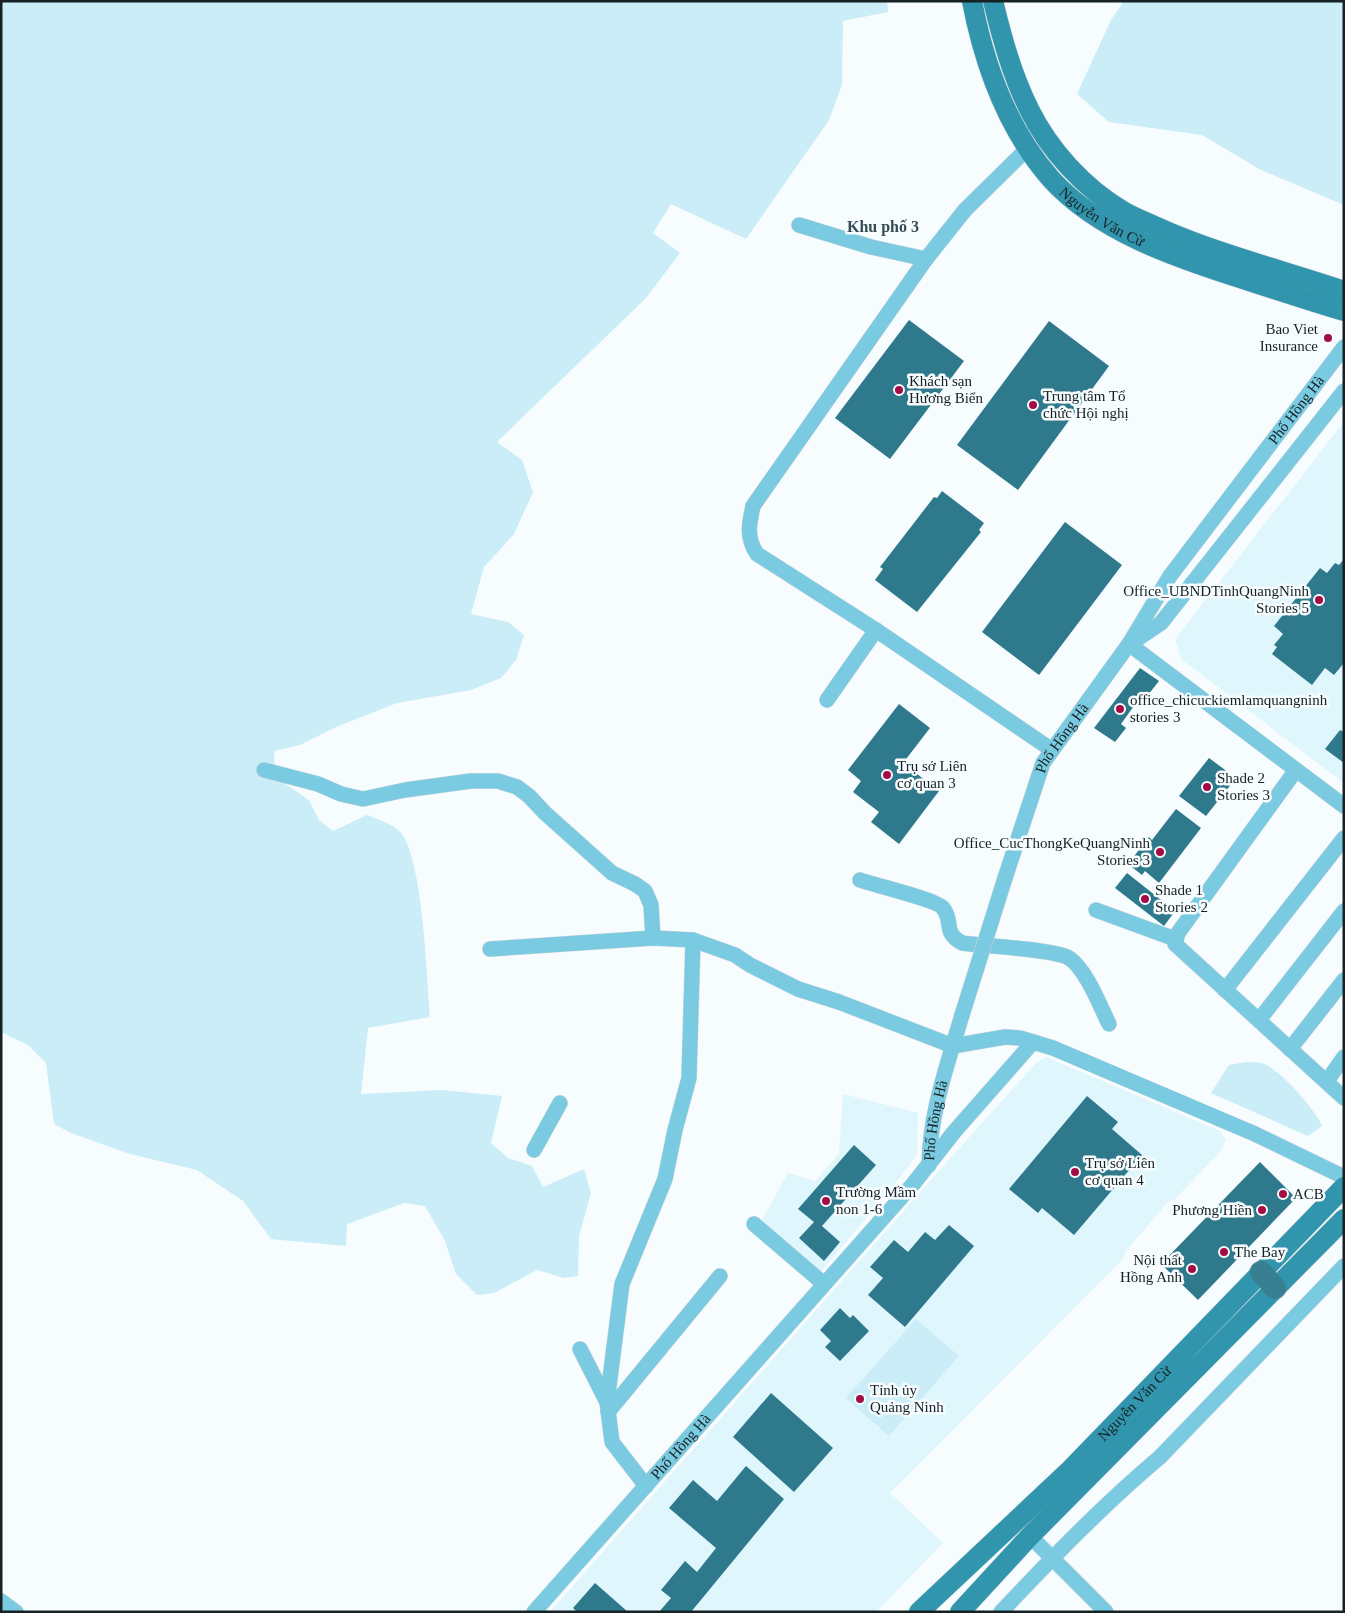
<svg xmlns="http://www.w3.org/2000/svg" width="1345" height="1613" font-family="'Times New Roman',serif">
<rect width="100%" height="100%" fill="#f7fcfe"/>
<path fill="#dff6fd" d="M1344 422V783L1181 659 1175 639Z
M1046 1057 1220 1131 1226 1140 1220 1152 1175 1199 1167 1203 1125 1252 1124 1258 890 1493 943 1543 876 1612H550L930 1181 1036 1063Z
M843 1094 918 1113 917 1154 903 1174 821 1272 762 1220 788 1173 815 1181 839 1154Z"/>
<path fill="#caedf7" d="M1 1H887L888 12 843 21 842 85 829 120 746 239 671 204 653 233 680 253 646 298 497 442 522 460 533 492 514 534 484 567 471 614 508 622 524 635 516 660 501 678 471 690 397 703 336 727 300 745 274 751 275 777 309 800 319 820 333 831 367 815C377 819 390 823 398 830 423 849 427 983 430 1017L368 1028 361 1094 442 1090 502 1096 491 1143 508 1158 532 1166 543 1187 584 1169 591 1193 579 1236 578 1276 564 1278 537 1270 494 1293 477 1295 456 1274 445 1241 425 1206 404 1203 347 1224 346 1246 271 1239 243 1201 197 1170 130 1154 71 1133 54 1124 46 1063 28 1045 1 1032Z
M1124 1H1344V205L1261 170 1202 135 1109 122 1077 94 1111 20Z
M1246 1062C1251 1062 1258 1062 1262 1063 1279 1068 1316 1110 1322 1126L1308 1136 1211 1093 1229 1065Z
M916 1319 959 1356 889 1436 846 1398Z"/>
<path fill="#2f798c" d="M909 320 964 361 890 459 835 418Z
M1049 321 1109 366 1018 490 957 445Z
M942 491 984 523 979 530 981 532 917 612 875 580 883 569 880 567 934 497 937 498Z
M1065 522 1122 565 1039 675 982 632Z
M1344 559V663L1334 675 1325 668 1312 685 1272 654 1277 647 1274 645 1283 634 1274 626 1320 568 1327 573 1335 563 1339 565Z
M1140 668 1159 681 1148 695 1144 692 1121 724 1126 728 1115 742 1094 728Z
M899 704 930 728 903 763 939 791 899 844 871 822 879 812 853 792 861 781 848 770Z
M1340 730 1344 732V763L1325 749Z
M1209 758 1236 778 1206 816 1179 796Z
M1176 809 1201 828 1159 883 1145 871 1142 875 1128 864 1149 837 1152 840Z
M1127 873 1175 911 1164 926 1115 888Z
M1087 1096 1118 1122 1112 1129 1142 1155 1074 1235 1042 1208 1038 1213 1009 1189Z
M854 1145 876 1165 822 1226 840 1242 824 1261 799 1238 814 1222 798 1209Z
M1260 1162 1296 1198 1198 1300 1161 1264Z
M949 1225 974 1246 905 1327 868 1295 883 1278 870 1267 894 1240 908 1252 925 1232 935 1240Z
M840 1308 850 1318 853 1315 869 1331 840 1361 825 1347 831 1341 820 1330Z
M771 1393 833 1448 794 1492 733 1437Z
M746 1466 784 1499 691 1612H659L671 1598 661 1590 685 1561 697 1572 716 1548 669 1508 693 1480 717 1501Z
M595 1583 628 1612H577L573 1608Z"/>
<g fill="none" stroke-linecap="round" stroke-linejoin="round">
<defs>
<g id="minor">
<path d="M1028 148 965 210 926 259 753 506C749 524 746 538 757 554L876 630 1052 750"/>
<path d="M799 225 871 247 926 259"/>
<path d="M1133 642 1161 623 1344 391"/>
<path d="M1129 644 1344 806"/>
<path d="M827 700 876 630"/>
<path d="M264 770 318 784 341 794 363 799 405 790 471 781H498L517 787 529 796 545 813 612 873 635 884 645 891 651 905 653 938"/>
<path d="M1296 770 1178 933 1175 944 1344 1098"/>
<path id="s1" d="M1005 878 1043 763 1129 644 1170 576 1344 347"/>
<path d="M860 880C874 885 937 900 943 908 954 922 942 932 962 943 983 946 1055 949 1069 958 1086 969 1100 1006 1109 1024"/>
<path d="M1096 910 1175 939"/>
<path d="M490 949 653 938 693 940 735 955 750 965 798 989 839 1002 953 1046 1005 1037 1020 1038 1053 1048 1255 1134 1344 1177"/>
<path d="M1225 990 1344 838"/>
<path d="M1259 1020 1344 911"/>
<path d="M1290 1049 1344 980"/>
<path d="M1327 1081 1344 1057"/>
<path d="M534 1150 560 1103"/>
<path id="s2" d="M929 1165C930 1112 947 1066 962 1015"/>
<path d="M754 1224 824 1284"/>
<path d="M580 1349 607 1402"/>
<path d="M608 1412 720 1276"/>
<path d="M646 1486 612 1442 607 1402 622 1284 665 1179 675 1130 689 1078 693 940"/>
<path d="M1030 1536 1106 1612"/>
<path d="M1 1601 16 1612"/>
<path id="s3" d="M534 1612 914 1183 954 1132 1033 1042"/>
<path d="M1001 1612C1052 1558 1103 1505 1160 1457L1344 1266"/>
</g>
<g id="major">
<path id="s4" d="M972 1C984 64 1008 130 1051 179 1099 232 1177 258 1243 279 1277 290 1310 301 1344 311"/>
<path d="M993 1C1002 38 1012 75 1029 109 1049 150 1084 188 1123 211 1133 217 1146 222 1157 227 1217 254 1282 270 1344 291"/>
<path id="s5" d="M919 1612 1070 1470 1344 1187"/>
<path d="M960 1612 1030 1536 1344 1219"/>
</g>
<path id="highway" d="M1261 1272 1275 1288"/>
</defs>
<use href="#minor" stroke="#d3d9db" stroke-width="16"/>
<use href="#major" stroke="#d3d9db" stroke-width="21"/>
<use href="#highway" stroke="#d3d9db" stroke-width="24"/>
<use href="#minor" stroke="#7acae1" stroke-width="15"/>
<use href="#major" stroke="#3295ae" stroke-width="20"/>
<use href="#highway" stroke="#397f92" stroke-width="22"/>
<defs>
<path id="minor-bridge" d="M962 1015 1005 878"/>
</defs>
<use href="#minor-bridge" stroke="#d3d9db" stroke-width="16" stroke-linecap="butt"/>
<use href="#minor-bridge" stroke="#7acae1" stroke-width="15"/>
</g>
<g fill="#a40c46" stroke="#f7fcfe" stroke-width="2">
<circle cx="1328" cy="338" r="5"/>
<circle cx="899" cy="390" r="5"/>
<circle cx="1033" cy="405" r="5"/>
<circle cx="1319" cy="600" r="5"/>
<circle cx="1120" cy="709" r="5"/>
<circle cx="887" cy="775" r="5"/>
<circle cx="1207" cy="787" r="5"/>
<circle cx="1160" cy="852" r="5"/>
<circle cx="1145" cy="899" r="5"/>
<circle cx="1075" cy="1172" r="5"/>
<circle cx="1283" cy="1194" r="5"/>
<circle cx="826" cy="1201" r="5"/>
<circle cx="1262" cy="1210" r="5"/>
<circle cx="1224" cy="1252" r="5"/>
<circle cx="1192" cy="1269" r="5"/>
<circle cx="860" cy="1399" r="5"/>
</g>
<g text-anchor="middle" stroke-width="5" stroke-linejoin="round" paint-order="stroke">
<g font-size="15" fill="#162124" stroke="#f7fcfe">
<text dy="5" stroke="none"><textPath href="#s4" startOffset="261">Nguyễn Văn Cừ</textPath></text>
<text dy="5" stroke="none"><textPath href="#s1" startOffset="556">Phố Hồng Hà</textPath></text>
<text dy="5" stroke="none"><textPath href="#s1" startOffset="152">Phố Hồng Hà</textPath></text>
<text dy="5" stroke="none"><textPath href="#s2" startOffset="45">Phố Hồng Hà</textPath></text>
<text dy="5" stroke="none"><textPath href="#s5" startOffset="300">Nguyễn Văn Cừ</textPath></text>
<text dy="5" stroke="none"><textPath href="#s3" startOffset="221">Phố Hồng Hà</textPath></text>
</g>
<g font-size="15" fill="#162124" stroke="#f7fcfe" text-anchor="start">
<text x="1318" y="334" text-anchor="end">Bao Viet<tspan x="1318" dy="17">Insurance</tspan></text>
<text x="909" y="386">Khách sạn<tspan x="909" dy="17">Hương Biển</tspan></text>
<text x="1043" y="401">Trung tâm Tổ<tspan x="1043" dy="17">chức Hội nghị</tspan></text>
<text x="1309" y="596" text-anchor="end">Office_UBNDTinhQuangNinh<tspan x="1309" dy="17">Stories 5</tspan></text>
<text x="1130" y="705">office_chicuckiemlamquangninh<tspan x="1130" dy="17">stories 3</tspan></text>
<text x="897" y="771">Trụ sở Liên<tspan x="897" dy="17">cơ quan 3</tspan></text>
<text x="1217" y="783">Shade 2<tspan x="1217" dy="17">Stories 3</tspan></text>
<text x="1150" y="848" text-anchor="end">Office_CucThongKeQuangNinh<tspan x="1150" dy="17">Stories 3</tspan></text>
<text x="1155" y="895">Shade 1<tspan x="1155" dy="17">Stories 2</tspan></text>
<text x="1085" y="1168">Trụ sở Liên<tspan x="1085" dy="17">cơ quan 4</tspan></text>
<text x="836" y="1197">Trường Mầm<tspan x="836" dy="17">non 1-6</tspan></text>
<text x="1293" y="1199">ACB</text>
<text x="1252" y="1215" text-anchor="end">Phương Hiền</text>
<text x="1234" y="1257">The Bay</text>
<text x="1182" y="1265" text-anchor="end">Nội thất<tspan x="1182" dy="17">Hồng Anh</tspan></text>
<text x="870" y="1395">Tỉnh ủy<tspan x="870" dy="17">Quảng Ninh</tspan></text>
</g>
<g font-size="16" font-weight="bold" fill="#344d54" stroke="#f7fcfe">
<text x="883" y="232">Khu phố 3</text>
</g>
</g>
<rect width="1345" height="1613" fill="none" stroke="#162124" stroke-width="5"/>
</svg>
